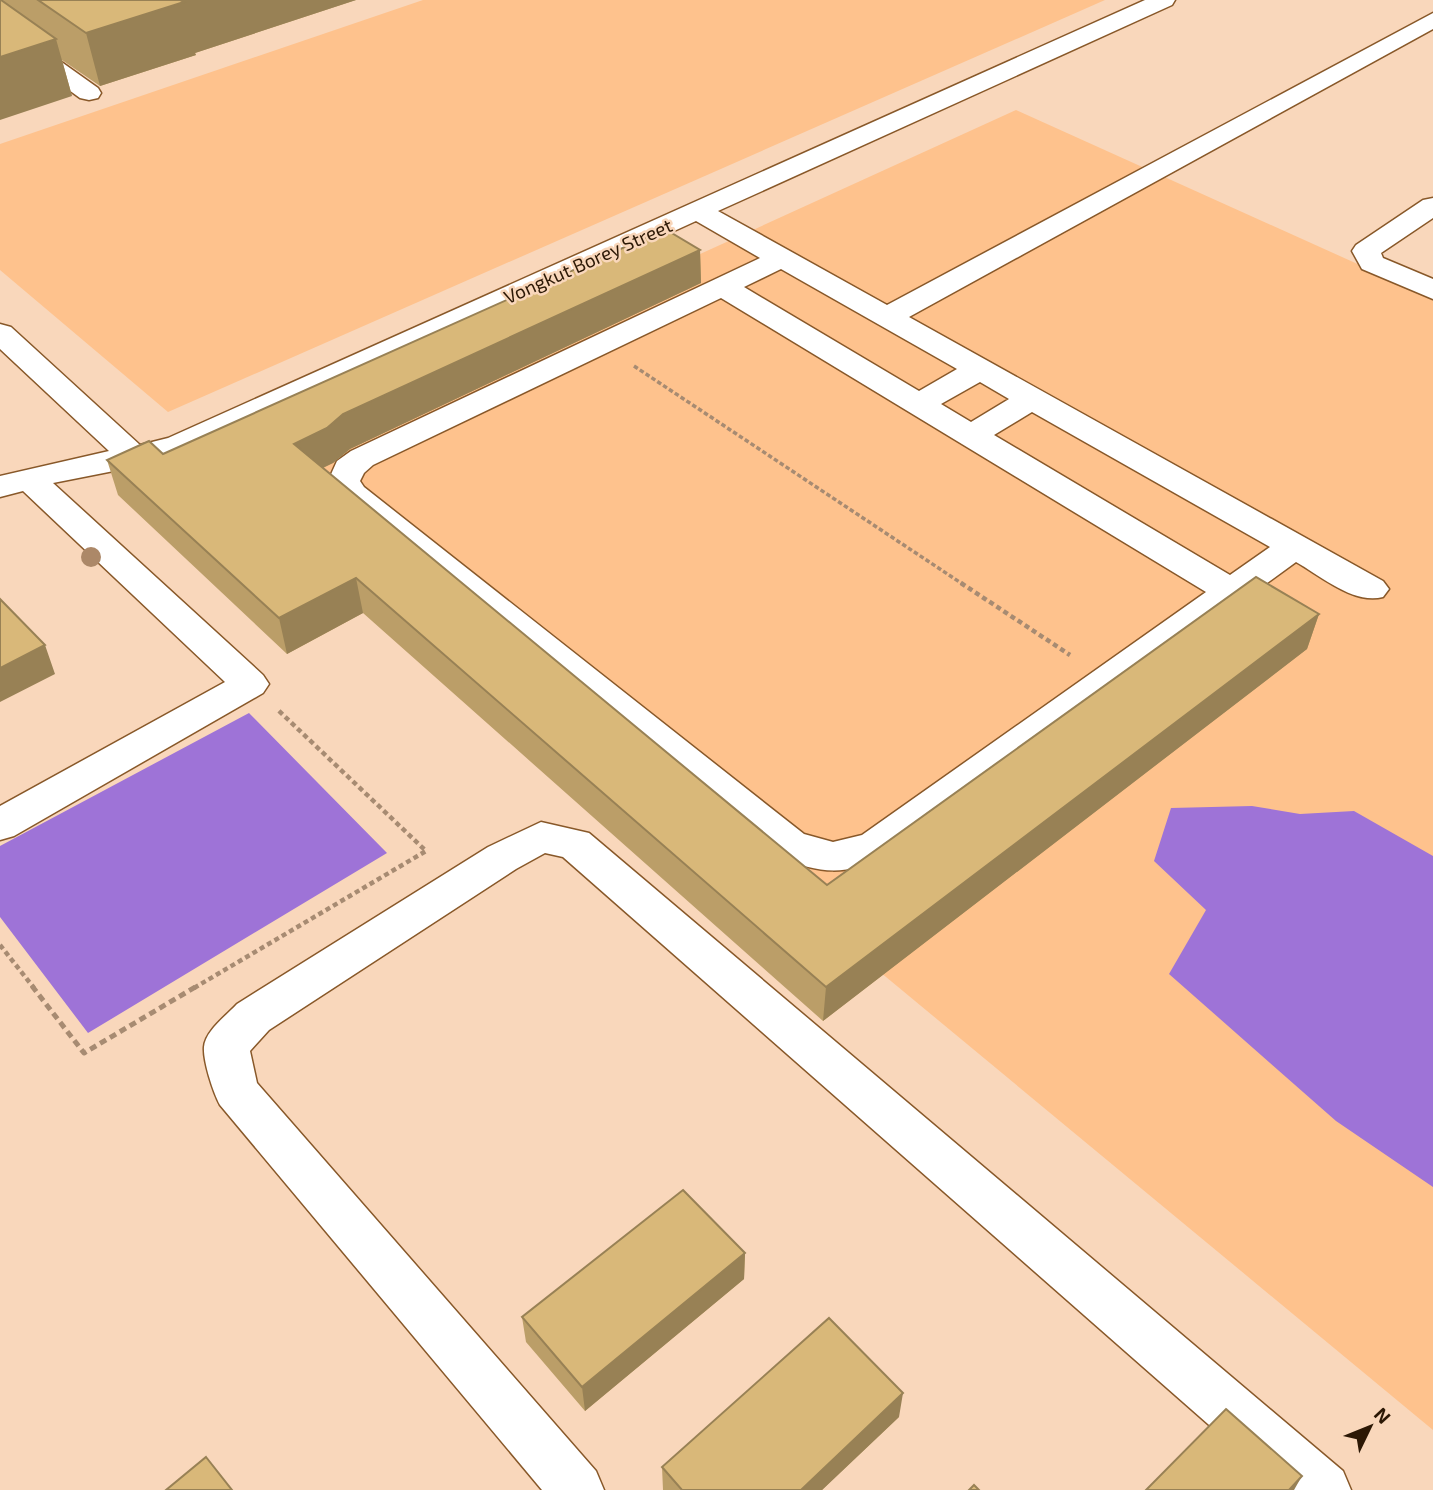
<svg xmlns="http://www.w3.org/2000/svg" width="1433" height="1490" font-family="'Exo 2',sans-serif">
<rect width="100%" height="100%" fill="#f9d7bb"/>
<path fill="#fec28d" d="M423 0H1105L168 412 0 270V144Z
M1016 110 1433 298V1430L257 456Z"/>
<path fill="#9e73d7" d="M249 713 387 853 88 1033 0 917V846Z
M1252 806 1300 814 1354 811 1433 856V1187L1336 1121 1169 974 1206 910 1154 861 1171 808Z"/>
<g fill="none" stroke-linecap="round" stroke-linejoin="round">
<defs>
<path id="minor" d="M1145 0H1175L1172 5 718 211 887 305 1433 13V29L909 317 1383 581 1389 589 1383 597C1354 605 1321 576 1296 562L890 857C844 875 822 875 776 856L340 501 328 481 337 461 351 451 760 258 696 221 190 452 134 467 53 483 263 675 269 684 263 693 14 836 0 840V806L225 682 23 491 0 497V476L109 451 0 349V324L11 327 140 445 168 438ZM781 269 957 369 919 391 744 287ZM721 298 1206 592 862 835 833 842 804 834 364 487 360 481 364 473 373 465ZM980 382 1009 399 971 422 941 404ZM1032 412 1270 547 1230 575 994 435Z
M0 22 8 24 98 88 101 93 98 98 89 100 80 98 0 40Z
M1433 198V218L1381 253 1383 258 1433 279V299L1362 269 1352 251 1356 245 1423 200Z
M541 822 589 833 1343 1471 1351 1490H1283L563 857 545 853 516 869 269 1030 250 1051 257 1083 596 1471 604 1490H542L220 1105C213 1092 203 1061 204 1047 205 1031 227 1015 237 1004L488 847Z"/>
</defs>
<use href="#minor" stroke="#885829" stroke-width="3"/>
<path stroke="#a78b72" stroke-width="3.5" stroke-dasharray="4.5 2.5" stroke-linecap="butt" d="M634 366 964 585"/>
<path stroke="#a78b72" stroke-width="4.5" stroke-dasharray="5 3.5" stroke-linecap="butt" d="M961 583 1070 655
M0 945 34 988
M194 988 426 851 278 710"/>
<path stroke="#a78b72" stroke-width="5" stroke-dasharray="7 4.5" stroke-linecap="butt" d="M32 986 84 1053 197 986"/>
<use href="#minor" fill="#fff" fill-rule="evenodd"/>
</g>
<circle fill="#ac8868" cx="91" cy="557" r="10"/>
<path fill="#bb9e68" d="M2 0H356L195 53 196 55 100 86 62 60 72 96Z
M700 250 701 283 350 449 333 463 323 468 827 885 1319 614 1307 649 823 1021 363 613 287 654 118 495 107 460 163 454Z
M745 1253 744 1279 585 1411 526 1342 522 1317Z
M899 1417 822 1490H663L662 1467Z"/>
<path fill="#988155" d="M185 0H356L195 53 196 55 100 86 86 33Z
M56 39 72 96 0 120V57Z
M700 250 701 283 350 449 333 463 301 478 294 444 343 414Z
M356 578 363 613 287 654 279 618Z
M1319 614 1307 649 823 1021 826 987Z
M45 645 55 674 0 702V668Z
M745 1253 744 1279 585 1411 582 1387Z
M903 1393 899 1417 822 1490H801Z
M1302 1476 1294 1490H1289Z"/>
<path fill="#d9b879" stroke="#988155" stroke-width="2" d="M0 0H1L56 39 0 57Z
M38 0H185L182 1 184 2 86 33Z
M665 229 700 250 343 414 327 428 294 444 827 885 1256 577 1319 614 826 987 356 578 279 618 107 460 149 441 163 454Z
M0 599 45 645 0 668Z
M683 1190 745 1253 582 1387 522 1317Z
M829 1318 903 1393 801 1490H682L662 1467Z
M1226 1409 1302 1476 1289 1490H1146Z
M206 1457 232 1490H166Z
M974 1485 979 1490H969Z"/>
<g text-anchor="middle" stroke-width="5" stroke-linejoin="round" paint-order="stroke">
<g font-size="19" fill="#2c1805" stroke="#f9d7bb">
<text transform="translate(588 261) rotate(-24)" y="7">Vongkut Borey Street</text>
</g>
</g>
<g transform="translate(1370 1427) rotate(47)" stroke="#f9d7bb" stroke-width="5" paint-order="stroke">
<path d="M0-5L12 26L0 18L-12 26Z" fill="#2c1805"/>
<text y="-10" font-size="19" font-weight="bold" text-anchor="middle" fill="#2c1805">N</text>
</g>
</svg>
